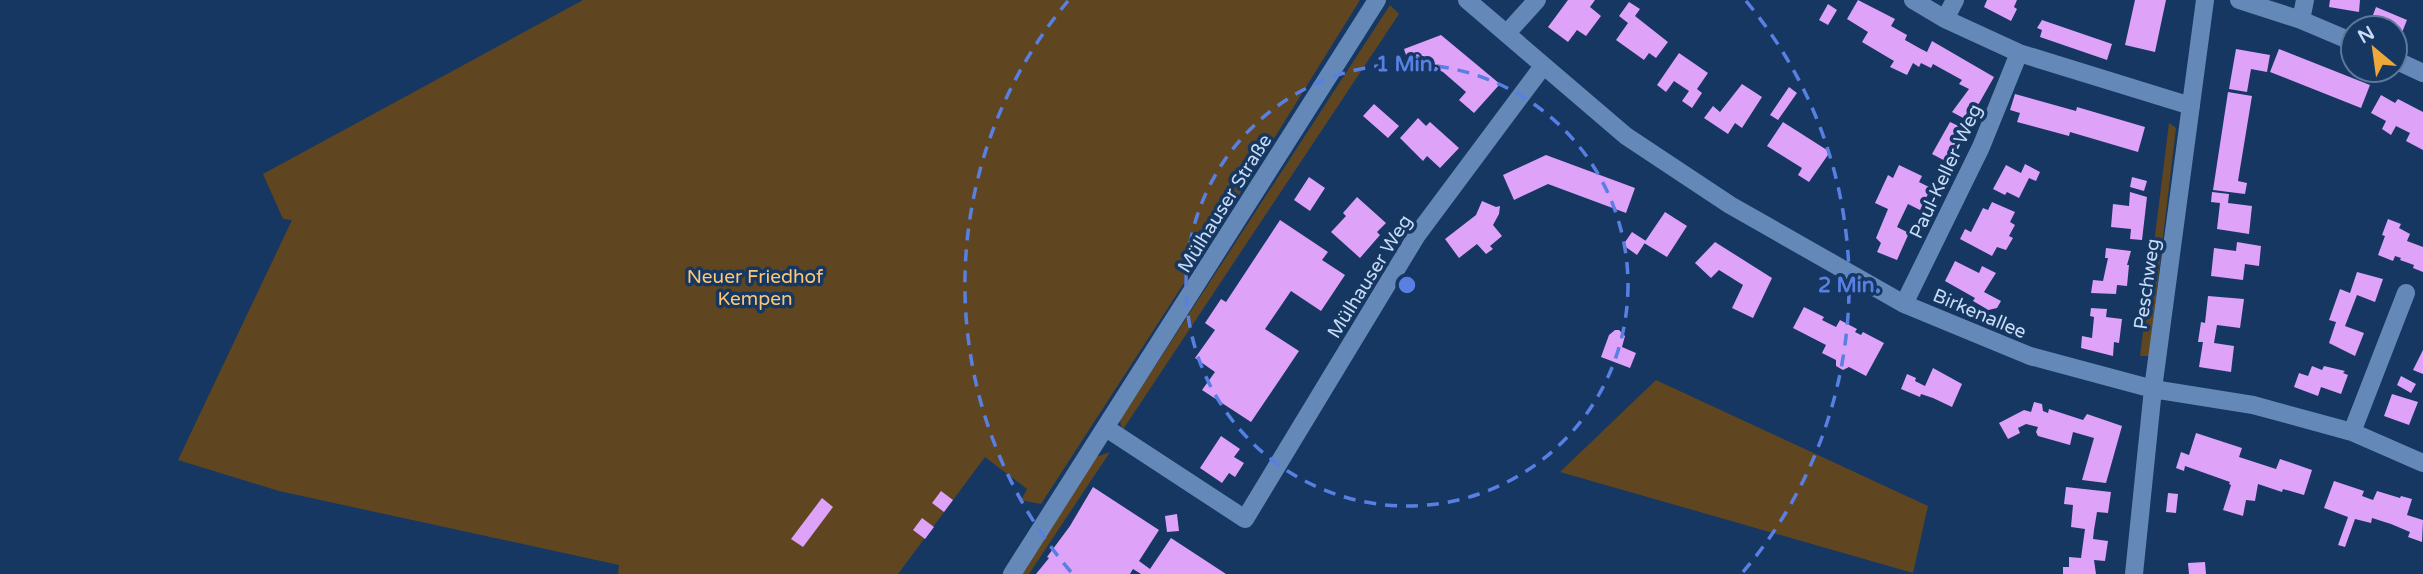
<svg xmlns="http://www.w3.org/2000/svg" width="2423" height="574" font-family="'Varela Round',sans-serif">
<rect width="100%" height="100%" fill="#153761"/>
<path fill="#5f4620" d="M583 0H1360L1188 277 1041 504 1021 500 1027 489 985 457 898 574H618L619 565 279 491 178 460 292 220 283 219 263 174Z
M1390 5 1399 14 1122 431 1120 420Z
M2169 123 2176 128 2149 356H2140Z
M1656 380 1928 506 1913 573 1560 472Z
M1110 452 1029 574H1019L1096 457Z"/>
<path fill="#dfa2f9" d="M1568 0H1595L1590 7 1601 16 1586 36 1577 30 1568 42 1548 27Z
M1858 0 1895 19 1891 26 1907 35 1905 40 1921 49 1927 52 1932 41 1994 77 1969 121 1952 112 1969 89 1959 84 1962 80 1933 64 1931 68 1921 63 1919 67 1913 63 1907 75 1890 67 1894 61 1862 42 1868 32 1847 19Z
M1987 0H2017L2014 7 2017 9 2011 21 1984 7Z
M2135 0H2166L2155 52 2125 45Z
M2330 0H2360L2359 12 2329 7Z
M1629 2 1640 9 1635 16 1668 42 1656 58 1649 53 1644 60 1616 40 1628 23 1619 16Z
M1828 4 1837 10 1828 25 1819 20Z
M2376 7 2407 20 2401 35 2395 32V28H2384L2370 23Z
M2042 20 2112 44 2107 60 2040 37 2042 30 2037 28Z
M1441 35 1500 84 1474 113 1459 100 1466 92 1443 72 1430 66 1412 73 1404 49Z
M2236 49 2270 55 2267 72 2251 69 2247 92 2229 89Z
M2279 49 2370 85 2361 108 2270 72Z
M1679 53 1708 73 1697 89 1702 93 1692 108 1682 101 1689 91 1674 81 1666 92 1657 85Z
M1742 84 1762 97 1742 128 1735 123 1728 134 1704 118 1713 106 1720 112Z
M1789 87 1797 93 1778 120 1770 115Z
M2228 92 2252 96 2238 181 2247 183 2245 194 2213 190Z
M2015 94 2076 111 2077 107 2145 127 2138 152 2070 132 2069 136 2017 122 2020 113 2010 110Z
M2381 95 2395 103 2398 99 2423 112V150L2406 141 2410 133 2396 126 2391 135 2382 129 2386 121 2371 113Z
M1374 104 1399 126 1388 138 1363 116Z
M1418 118 1426 126 1430 122 1459 148 1440 168 1427 156 1423 161 1400 138Z
M1783 122 1830 152 1809 182 1798 175 1802 168 1767 146Z
M1950 122 1965 129 1951 164 1932 154Z
M1546 155 1635 188 1626 213 1548 184 1514 200 1503 175Z
M2025 164 2040 172 2036 181 2029 178 2019 198 2007 192 2005 195 1993 189 2006 165 2021 173Z
M1899 165 1922 176 1919 182 1931 188 1920 210 1908 204 1897 227 1909 233 1897 260 1877 252 1881 243 1876 238 1888 209 1875 203 1888 175 1893 178Z
M1309 177 1325 188 1310 211 1294 200Z
M2132 177 2147 181 2144 191 2130 187Z
M2130 192 2147 197 2142 240 2130 239 2131 229 2111 227 2113 204 2129 206Z
M2212 192 2229 194 2228 203 2252 206 2249 234 2217 229 2220 203 2211 202Z
M1357 197 1386 223 1377 232 1380 235 1360 258 1331 232 1346 216 1343 213Z
M1482 201 1496 207 1500 206 1499 214 1493 225 1502 236 1490 246 1493 249 1486 254 1477 244 1459 258 1445 239 1476 215Z
M1992 202 2015 212 2010 222 2015 225 2009 236 2013 238 2006 250 1997 247 1992 256 1960 239 1965 229 1971 232 1983 208 1988 210Z
M1665 212 1687 226 1667 257 1644 243Z
M2388 219 2401 224 2399 228 2410 234 2407 241 2423 247V272L2413 268 2414 265 2400 260 2401 258 2395 256 2393 261 2378 255 2385 236 2382 235Z
M1280 220 1328 252 1322 260 1345 275 1321 311 1291 291 1265 329 1299 351 1251 422 1202 390 1215 372 1195 358 1215 330 1205 323 1221 299 1226 302Z
M1632 232 1646 241 1637 255 1623 245Z
M1715 242 1772 278 1753 318 1732 308 1743 285 1719 270 1711 278 1695 263Z
M2237 242 2261 246 2259 266 2245 264 2243 280 2211 276 2214 248 2236 251Z
M2106 248 2131 251 2127 265H2129L2127 286 2117 285 2116 294 2091 293 2093 280 2103 281 2108 258H2105Z
M1955 261 1979 273 1982 266 1996 273 1984 292 2001 301 1997 308 1984 311 1985 308 1973 301 1975 298 1945 281Z
M2357 272 2383 279 2375 302 2357 295 2345 326 2364 333 2355 356 2329 343 2336 322 2329 320 2340 289 2350 293Z
M2208 296 2244 299 2240 328 2217 325 2214 343 2234 346 2231 372 2199 367 2203 342H2198L2201 322 2205 323Z
M1804 307 1824 317 1822 320 1836 327 1840 320 1857 329 1855 332 1861 335 1863 332 1884 343 1866 376 1849 367 1843 370 1836 366V360L1822 353 1826 345 1793 328Z
M2091 308 2107 309 2106 317 2122 319 2119 343 2114 342 2113 356 2081 348 2082 336 2092 338 2094 317 2090 316Z
M1615 330H1619L1625 336 1622 347 1636 353 1630 368 1601 357 1609 335Z
M2423 350V374L2413 370Z
M2312 366 2322 370 2324 366 2345 371 2343 373 2348 375 2341 394 2321 387 2318 396 2294 387 2299 373 2308 376Z
M1933 368 1962 384 1952 407 1933 398 1921 394 1920 397 1901 389 1907 374 1916 378 1915 381 1925 386Z
M2401 376 2416 384 2411 393 2397 385Z
M2392 394 2418 402 2409 425 2384 416Z
M2034 402 2042 404 2043 411 2048 413 2049 409 2083 420 2087 414 2122 426 2106 483 2082 480 2094 438 2073 432 2070 445 2038 436 2036 432 2038 427 2026 424 2018 428 2020 433 2008 439 1999 423 2024 410 2031 412Z
M2196 433 2242 448 2239 457 2276 469 2280 459 2312 470 2304 495 2283 489 2282 492 2258 484 2255 501 2246 500 2243 516 2223 510 2231 485 2229 484 2230 482 2185 466 2184 471 2176 468 2181 452 2189 455Z
M1221 436 1240 449 1234 457 1244 463 1235 477 1229 473 1222 483 1200 468Z
M2334 481 2364 491 2362 496 2373 500 2377 491 2400 498 2401 496 2412 499 2407 515 2423 520 2422 542 2408 537 2410 532 2391 524 2372 518 2371 523 2355 519 2345 547 2338 545 2348 517 2324 508Z
M1093 487 1159 530 1139 561 1150 569 1171 538 1226 574H1141L1133 569 1130 574H1036L1049 558 1047 557 1070 526Z
M2066 487 2111 492 2108 513 2097 512 2094 530 2093 539 2108 541 2105 561 2094 560 2096 574H2063V567H2069V557L2081 558 2085 529 2071 527 2073 505 2064 504Z
M941 491 953 500 944 512 932 503Z
M2168 493 2178 494 2176 513 2166 512Z
M822 498 833 507 803 547 791 539Z
M1177 514 1179 531 1167 532 1165 516Z
M922 518 934 527 925 539 913 530Z
M2205 562 2206 574H2189L2188 563Z"/>
<g fill="none" stroke-linecap="round" stroke-linejoin="round">
<path stroke="#6489b9" stroke-width="18" d="M1467 0 1626 136 1730 205 1904 304 2030 356 2153 389 2253 405 2352 432 2423 463
M1913 0 1945 19 2019 53 2191 106
M2239 0 2301 20 2353 42
M1945 19 1955 0
M2301 20 2305 0
M1507 33 1537 0
M2395 60 2423 73
M1904 304 1981 147 2019 53
M1106 428 1245 519 1417 235 1543 66
M2352 432 2406 293
M1012 574 1377 0
M2134 574 2153 389 2205 0"/>
</g>
<g fill="none" stroke="#587fe2" stroke-width="3.5" stroke-dasharray="12 9">
<circle cx="1407" cy="285" r="221"/>
<path d="M1071 572A442 442 0 0 1 1068 1M1746 1A442 442 0 0 1 1743 572"/>
</g>
<g text-anchor="middle" stroke-width="7" stroke-linejoin="round" paint-order="stroke">
<g font-size="19" fill="#c7dbf5" stroke="#153761">
<text transform="translate(1945 171) rotate(-65)" y="7">Paul-Keller-Weg</text>
<text transform="translate(1224 203) rotate(-58)" y="7">Mülhauser Straße</text>
<text transform="translate(1369 276) rotate(-58)" y="7">Mülhauser Weg</text>
<text transform="translate(2146 284) rotate(-82)" y="7">Peschweg</text>
<text transform="translate(1980 313) rotate(23)" y="7">Birkenallee</text>
</g>
<g font-size="19" fill="#ffc673" stroke="#153761">
<text x="755" y="283">Neuer Friedhof<tspan x="755" dy="22">Kempen</tspan></text>
</g>
</g>
<circle cx="1407" cy="285" r="10" fill="#587fe2" stroke="#153761" stroke-width="3.5"/>
<g font-size="21" text-anchor="middle" font-weight="bold" fill="#587fe2" stroke="#153761" stroke-width="7" stroke-linejoin="round" paint-order="stroke">
<text x="1407" y="71">1 Min.</text>
<text x="1849" y="292">2 Min.</text>
</g>
<g transform="translate(2374 49) rotate(331)"><circle r="33" fill="#153761" stroke="#5c799c" stroke-width="2"/>
<path d="M0-5L12 26L0 18L-12 26Z" fill="#eca93a"/>
<text y="-10" font-size="19" font-weight="bold" text-anchor="middle" fill="#c7dbf5">N</text>
</g>
</svg>
